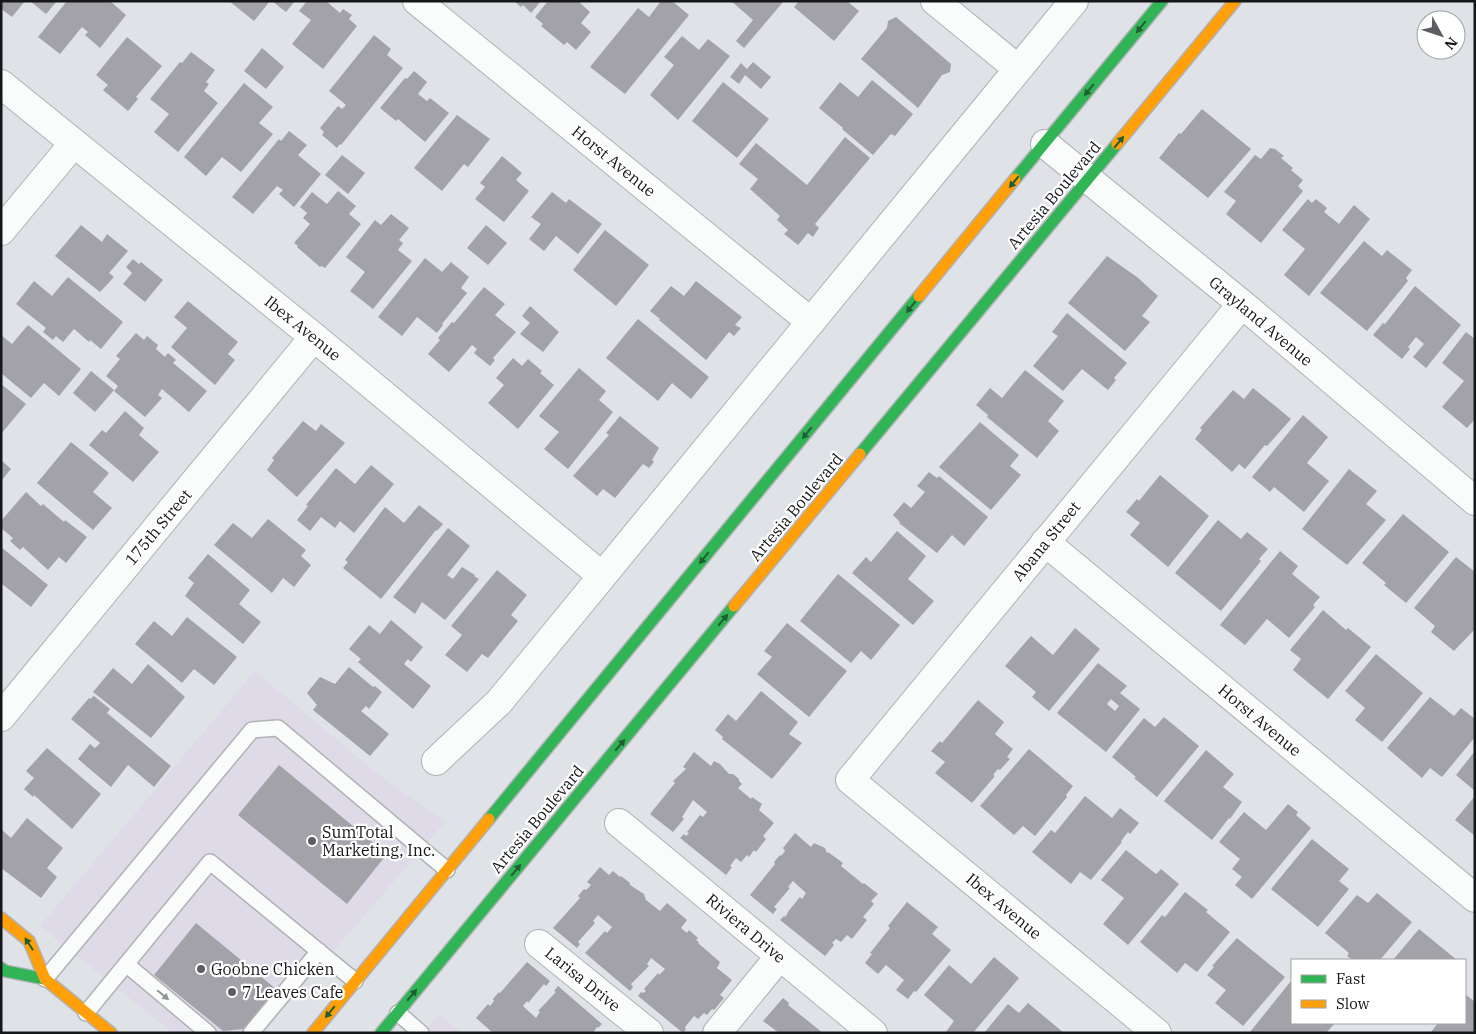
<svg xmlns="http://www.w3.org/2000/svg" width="1476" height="1034" font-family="'IBM Plex Serif',serif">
<rect width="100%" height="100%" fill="#dfe2e6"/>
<path fill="#dedae7" d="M255 671 384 779 446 821 263 1033H173L40 926Z
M439 1014 462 1033H423Z"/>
<path fill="#a4a2a9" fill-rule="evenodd" d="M1 1H25L12 17 1 9Z
M30 1H57L46 14Z
M67 1H110L126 15 100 48 85 35 88 32 82 27 60 54 38 37Z
M229 1H270L254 21Z
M272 1H295L286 12Z
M307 1H326L340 13 343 9 352 15 349 19 357 26 323 69 292 44 311 20 299 11Z
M514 1H541L531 13 523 5 521 7Z
M548 1H578L590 12 581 23 591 32 576 50 567 42 564 45 541 26 543 24 535 17Z
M661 1H672L689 15 625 94 590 67 638 8 649 17Z
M731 1H784L744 48 736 41 753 20Z
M799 1H847L859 11 834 41 794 7Z
M896 17 951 64 950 72 942 75 918 108 861 59 887 28 888 21Z
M374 35 391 49 387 55 403 68 341 145 340 144 337 148 322 135 324 132 320 128 338 106 342 109 346 105 329 91Z
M682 36 699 50 708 39 730 56 678 120 650 95 674 65 664 57Z
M127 37 162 66 136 97 138 99 128 111 103 90 108 85 96 75Z
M262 48 284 67 266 89 244 71Z
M191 52 215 70 206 82 209 84 204 91 218 103 178 152 154 132 169 114 150 99 180 62 182 63Z
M753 62 771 77 761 89 745 75 739 84 730 77 741 63 747 69Z
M414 71 427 82 418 94 427 101 430 98 449 113 425 142 398 119 396 121 380 108 405 78 407 79Z
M872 80 913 114 895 136 891 134 873 155 842 129 843 128 819 108 840 82 858 97Z
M723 82 769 119 737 158 692 121Z
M244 83 273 107 259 123 273 134 241 172 222 157 206 176 184 157Z
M1202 109 1251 149 1208 198 1159 158 1179 133 1181 134Z
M457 115 490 139 468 167 464 164 442 191 414 168Z
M289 131 307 145 298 155 321 174 294 207 279 194 283 190 277 186 253 214 232 197 279 139 281 141Z
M845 137 870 158 815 224 819 228 813 237 808 233 798 245 784 234 788 230 777 220 780 216 750 189 758 179 739 164 756 143 807 185Z
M1270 148 1275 149 1284 156 1281 158 1293 168 1291 170 1303 180 1298 186 1303 191 1261 243 1226 214 1236 201 1224 192 1255 155 1261 159Z
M342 155 365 173 348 194 325 175Z
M502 156 522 173 516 180 529 191 504 222 475 199 485 187 480 183Z
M338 191 356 206 349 214 361 224 325 268 322 266 320 267 297 247 298 246 294 243 310 224 303 218 307 213 300 207 312 192 327 204Z
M552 192 566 203 569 199 602 224 578 254 556 236 544 251 529 239 541 224 531 217Z
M1308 199 1312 203 1316 199 1327 208 1324 212 1339 224 1354 205 1370 219 1309 296 1284 275 1305 249 1282 230Z
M391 214 409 228 399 240 403 243 398 250 412 261 373 309 350 291 365 272 346 257 375 220 381 225Z
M81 225 102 242 107 234 128 251 109 273 114 277 100 292 55 256Z
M486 225 507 243 488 265 467 248Z
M605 230 649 265 616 306 573 270Z
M1364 241 1382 256 1387 250 1412 270 1406 278 1408 281 1367 331 1320 293Z
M1107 256 1137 277 1158 296 1142 316 1150 322 1125 351 1068 303Z
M425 258 442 272 451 262 469 277 461 288 467 293 442 324 443 325 437 333 417 317 402 336 378 317Z
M133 259 139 264 141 262 163 280 145 302 123 284 132 273 126 267Z
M68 277 123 322 101 349 90 340 89 342 74 329 63 342 56 336 53 340 43 332 46 328 16 304 34 281 52 296Z
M696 281 742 317 735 325 741 328 734 336 729 332 706 360 659 320 660 319 650 311 671 286 684 296Z
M1415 286 1461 325 1426 368 1413 357 1424 344 1416 337 1408 347 1410 349 1402 359 1373 335 1383 323 1385 324Z
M484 287 505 304 495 315 516 332 493 358 495 360 490 366 474 353 477 349 472 345 449 372 428 354 440 340 438 338 452 322 454 323Z
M188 301 238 342 228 354 235 360 215 385 171 347 187 328 174 317Z
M530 306 559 332 543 352 520 334 530 323 522 316Z
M1067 313 1127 363 1114 378 1116 380 1108 390 1082 369 1063 391 1033 366 1058 336 1052 332Z
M638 319 709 377 691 399 672 383 658 401 606 358Z
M28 325 81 369 59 396 44 383 31 398 1 373V335L12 344Z
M1466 332 1475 339V419L1467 428 1442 407 1464 381 1442 363Z
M136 333 144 340 147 336 158 345 156 349 165 357 168 353 176 360 173 363 207 391 189 412 162 389 158 395 162 398 145 417 114 391 118 386 106 376 120 359 116 356Z
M513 358 522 366 528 359 542 371 540 373 554 385 518 429 488 403 504 385 496 378Z
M579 368 606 391 599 400 613 412 568 469 544 449 559 432 539 416Z
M1025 370 1064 401 1048 421 1059 431 1037 458 987 417 988 415 976 405 990 388 1002 398Z
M91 371 114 390 95 412 73 393Z
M1 384 26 404 1 434Z
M1253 388 1291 419 1267 446 1265 445 1245 469 1239 464 1232 472 1195 439 1202 430 1200 428 1233 390 1244 399Z
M125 411 144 428 139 435 159 452 133 482 89 445 102 430 106 433Z
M1303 415 1328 437 1307 463 1329 481 1304 512 1274 487 1270 492 1252 477Z
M620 416 659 448 652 460 654 462 649 468 643 464 615 498 603 489 597 496 573 476 609 435 606 433Z
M303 421 316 431 321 424 345 443 297 497 267 470 274 460 272 458Z
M980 422 1019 455 1010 466 1021 475 991 510 939 467Z
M71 442 109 473 93 492 112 508 93 530 37 483Z
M1 460 11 469 1 481Z
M371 465 394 484 354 533 340 521 335 528 321 517 310 531 297 520 308 506 306 505 336 468 355 484Z
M1349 469 1377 491 1366 504 1386 520 1347 565 1302 529Z
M929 472 937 478 939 476 988 517 964 546 952 535 937 553 899 523 900 522 893 515 904 502 911 508 925 492 917 486Z
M1160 475 1209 516 1168 567 1130 535 1140 523 1126 512 1137 499 1139 501Z
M26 492 41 506 43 504 64 522 65 520 87 537 66 563 59 557 48 570 23 547 20 550 10 541 13 538 1 528V521Z
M419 505 443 524 437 531 436 530 381 599 343 568 348 562 345 560 385 507 404 523Z
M1403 514 1449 552 1406 603 1384 585 1386 583 1362 563Z
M268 519 306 550 301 556 311 565 294 587 283 578 272 593 214 545 233 523 252 538Z
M1218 520 1241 539 1247 532 1268 549 1259 559 1261 561 1221 611 1175 573Z
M448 528 470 546 447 575 453 579 462 567 475 575 474 576 479 579 445 620 422 602 415 614 393 597Z
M897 531 926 556 908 579 934 601 913 625 852 573 866 557 871 562Z
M1 547 48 585 31 607 2 584 1 585Z
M1280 551 1298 566 1292 574 1320 597 1313 605 1315 607 1289 638 1267 619 1245 645 1220 625Z
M208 554 250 590 239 604 261 622 243 644 185 596 194 583 188 578Z
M1456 557 1475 572V629L1454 651 1431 632 1435 626 1414 608Z
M497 570 527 595 511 615 518 621 488 658 482 654 467 672 445 655 462 635 451 626Z
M838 574 900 625 871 660 861 651 851 663 800 621Z
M1323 610 1346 630 1348 628 1371 647 1328 699 1293 670 1301 659 1290 650Z
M187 617 237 657 214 685 194 669 182 683 135 644 154 621 172 636Z
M391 620 423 647 411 662 408 659 404 664 431 686 413 709 358 662 361 659 349 649 369 625 380 634Z
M787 623 847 671 809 717 757 674 772 657 764 651Z
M1075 628 1100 649 1049 711 1032 697 1036 692 1005 666 1031 636 1053 655Z
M1376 654 1423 693 1382 742 1355 720 1365 708 1345 691Z
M1098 663 1127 686 1120 693 1140 709 1106 752 1057 713ZM1111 699 1119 706 1115 711 1107 704Z
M148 664 185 697 151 738 93 692 113 668 132 684Z
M349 667 373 687 375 686 382 692 369 709 366 706 361 711 389 734 370 756 313 710 317 705 307 693 320 677 335 684Z
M761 691 798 722 789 734 802 743 772 779 722 739 723 737 715 730 728 714 736 721Z
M94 696 110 709 107 713 171 766 154 787 128 765 111 787 78 759 90 744 95 748 100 743 71 719 89 698 90 699Z
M1430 697 1454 716 1461 708 1475 719V737L1442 777 1430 768 1422 778 1387 748Z
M978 700 1004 722 995 734 1013 749 1007 757 1010 759 1000 770 998 769 993 775 995 776 972 803 935 773 945 762 931 751 940 741 942 743Z
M1164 717 1199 746 1157 797 1134 778 1136 777 1112 757 1144 718 1155 727Z
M47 748 101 794 72 829 34 795 33 797 24 789 34 778 26 771Z
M1029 749 1073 786 1066 795 1067 797 1035 836 1023 826 1014 835 980 806Z
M1206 750 1234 774 1223 787 1242 802 1230 819 1229 818 1212 840 1164 801Z
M1475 751V791L1456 775Z
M694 752 711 766 714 761 720 764 729 774H733L739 779V781L742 784 738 788 751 799 752 797 762 804 759 810 774 823 763 836 766 839 756 852 754 850 749 857 747 855 741 862 736 858 730 866 732 867 726 875 680 838 684 834 686 836 689 833 687 832 700 815 703 817 707 812 693 800 682 817 684 819 673 832 650 814 675 783 673 781 686 769 683 767Z
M279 765 387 854 347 904 238 815Z
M1085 796 1112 818 1120 808 1139 823 1130 834 1128 832 1121 841 1122 842 1091 880 1080 872 1071 884 1032 852 1051 830 1055 833Z
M1475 796V836L1455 820Z
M1288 804 1298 812 1296 815 1311 828 1252 899 1235 885 1242 877 1232 869 1240 859 1219 842 1244 812 1266 830Z
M27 818 63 848 47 868 57 877 41 898 1 868V829L11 838Z
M795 833 811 847 814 843 825 848 827 853 828 852 843 863 841 866 863 884 864 883 878 894 871 901 874 904 863 917 867 920 852 939 847 935 841 942 836 939 832 943 834 945 825 956 780 920 784 916 785 917 788 913H787L800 897 802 899 806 893 793 881 788 887 790 888 774 907 777 909 773 914 750 895 775 864 774 862 780 855 781 856 785 851 783 848Z
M1312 839 1349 869 1339 881 1349 889 1318 927 1271 889Z
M1126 850 1156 874 1161 869 1179 884 1128 945 1103 924 1124 898 1101 880Z
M600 867 609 875 613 871 620 877 621 876 630 883V885L644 894 646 900 660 911 667 903 687 920 681 928 687 933 689 930 698 938 696 940 699 942 698 943 720 962 717 968 732 980 720 995 724 998 714 1010 712 1009 707 1015 704 1013 698 1019 694 1016 685 1027 686 1029 683 1033 638 996 641 992 643 993 646 991 644 989 658 973 659 975 665 969 651 958 647 964 649 966 631 984 633 987 630 991 585 953 605 931 607 933 612 927 598 915 593 921 595 923 578 942 580 944 577 948 553 928 580 898 578 896 584 889 586 890 591 885 587 882Z
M1185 892 1208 910 1206 912 1230 932 1197 972 1185 963 1177 973 1140 942 1162 915 1165 917Z
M1377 893 1412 922 1380 960H1353L1347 956 1349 953 1325 933 1357 895 1368 903Z
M907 902 938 927 932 934 951 950 916 992 914 991 908 999 896 990 904 980 886 965 878 974 865 963 872 954 870 953 890 928 888 926Z
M196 923 276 989 244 1029 223 1031 154 975Z
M1419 929 1457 960H1393Z
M1237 938 1285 977 1243 1026 1215 1003 1226 990 1207 975 1214 967 1212 966Z
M994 957 1019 978 973 1033H945L954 1021 924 995 949 965 971 984Z
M527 962 550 981 546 986 544 984 528 1003 527 1001 523 1006 536 1018 540 1012 538 1011 556 992 554 991 558 986 602 1024 598 1028 597 1027 593 1033H493L476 1018 488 1004 490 1006 494 1001 493 999 499 992 500 993Z
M1291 981 1292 982V1023H1335L1326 1033H1251L1250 1032Z
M1465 994 1475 1002V1033L1431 1032 1438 1023H1465Z
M783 998 789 1003 788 1005 823 1033H779L763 1021Z
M1028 1003 1064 1033H984L1008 1004 1019 1013Z"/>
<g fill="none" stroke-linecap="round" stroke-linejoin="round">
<defs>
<path id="lane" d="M126 964 208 1033
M45 979 252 730 278 728 447 870
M86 1013 210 862 355 981
M398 1013 421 1033
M251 1033 319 951"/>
<path id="street" d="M417 1 811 322
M935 1 1018 69
M1 84 314 337 602 576
M1045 144 1242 304 1475 501
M1 231 74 143
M1045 542 1475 898
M1 717 314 337
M436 761 499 702 1074 1
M619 823 873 1033
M539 944 649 1033
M717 1033 780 956
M1157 1033 850 780 1242 304"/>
<path id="fast" d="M1015 179 1162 1
M860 454 1117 144
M489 819 919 296
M1 968 5 971 45 979
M381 1033 734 606"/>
<path id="slow" d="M1117 144 1235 1
M919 296 1015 179
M734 606 860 454
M1 918 29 941 45 979 111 1033
M313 1033 489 819"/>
</defs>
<use href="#lane" stroke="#b0b2b5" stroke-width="18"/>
<use href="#street" stroke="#b0b2b5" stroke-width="30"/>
<use href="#fast" stroke="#b0b2b5" stroke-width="14"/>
<use href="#slow" stroke="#b0b2b5" stroke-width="14"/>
<use href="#lane" stroke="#fafbfb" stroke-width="15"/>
<use href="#street" stroke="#fafbfb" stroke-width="28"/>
<use href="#fast" stroke="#30b455" stroke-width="11"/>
<use href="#slow" stroke="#ff9f0a" stroke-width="11"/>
</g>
<defs><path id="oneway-solid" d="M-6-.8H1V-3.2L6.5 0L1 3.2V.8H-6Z" transform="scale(1.25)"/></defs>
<g fill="#215e34">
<use href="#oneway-solid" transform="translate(1141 27) rotate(129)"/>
<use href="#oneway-solid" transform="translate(1089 90) rotate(129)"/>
<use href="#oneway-solid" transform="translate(1119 142) rotate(-50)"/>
<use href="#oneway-solid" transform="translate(1014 182) rotate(129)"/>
<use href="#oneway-solid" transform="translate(911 307) rotate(129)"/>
<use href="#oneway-solid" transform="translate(807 433) rotate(129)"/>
<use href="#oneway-solid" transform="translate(704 558) rotate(129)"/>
<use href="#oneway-solid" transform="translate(723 620) rotate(-50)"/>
<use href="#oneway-solid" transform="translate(620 745) rotate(-50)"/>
<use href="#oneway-solid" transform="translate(516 870) rotate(-50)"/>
<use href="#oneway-solid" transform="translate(29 944) rotate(-123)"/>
<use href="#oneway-solid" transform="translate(412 995) rotate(-50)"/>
<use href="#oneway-solid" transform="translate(330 1012) rotate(129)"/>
</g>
<use fill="#939495" href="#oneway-solid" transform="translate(163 995) rotate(40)"/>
<g fill="#5c5e61" stroke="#fff" stroke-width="2">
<circle cx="312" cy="841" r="5"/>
<circle cx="201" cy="969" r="5"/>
<circle cx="232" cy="992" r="5"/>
</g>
<g text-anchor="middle" stroke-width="4.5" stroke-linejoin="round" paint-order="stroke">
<g font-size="16" fill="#151719" stroke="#fff">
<text transform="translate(614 161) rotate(39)" y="6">Horst Avenue</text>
<text transform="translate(1054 195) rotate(-50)" y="6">Artesia Boulevard</text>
<text transform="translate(1261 321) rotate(40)" y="6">Grayland Avenue</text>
<text transform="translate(303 328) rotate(39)" y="6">Ibex Avenue</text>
<text transform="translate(796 507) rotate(-50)" y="6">Artesia Boulevard</text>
<text transform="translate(158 527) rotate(-50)" y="6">175th Street</text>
<text transform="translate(1046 541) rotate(-51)" y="6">Abana Street</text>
<text transform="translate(1260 720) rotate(40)" y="6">Horst Avenue</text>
<text transform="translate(537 819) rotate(-50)" y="6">Artesia Boulevard</text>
<text transform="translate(1004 906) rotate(40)" y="6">Ibex Avenue</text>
<text transform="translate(746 928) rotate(40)" y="6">Riviera Drive</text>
<text transform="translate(583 979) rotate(39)" y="6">Larisa Drive</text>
</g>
<g font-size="16" fill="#151719" stroke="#fff" text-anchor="start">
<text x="322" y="838">SumTotal<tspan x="322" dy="18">Marketing, Inc.</tspan></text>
<text x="211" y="975">Goobne Chicken</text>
<text x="242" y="998">7 Leaves Cafe</text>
</g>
</g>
<rect width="1476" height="1034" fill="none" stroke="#151719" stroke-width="5"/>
<rect x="1291" y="959" width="175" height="65" fill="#ffffff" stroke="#a1a2a3"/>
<rect x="1301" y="975" width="25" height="8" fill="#30b455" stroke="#a1a2a3"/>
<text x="1336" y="984" font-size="15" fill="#151719">Fast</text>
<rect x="1301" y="1000" width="25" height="8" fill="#ff9f0a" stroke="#a1a2a3"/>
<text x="1336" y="1009" font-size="15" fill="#151719">Slow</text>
<g transform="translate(1441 35) rotate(130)"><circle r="24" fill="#ffffff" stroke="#a1a2a3"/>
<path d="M0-4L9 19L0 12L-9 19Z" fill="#5c5e61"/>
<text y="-8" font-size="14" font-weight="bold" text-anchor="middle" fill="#151719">N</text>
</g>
</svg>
